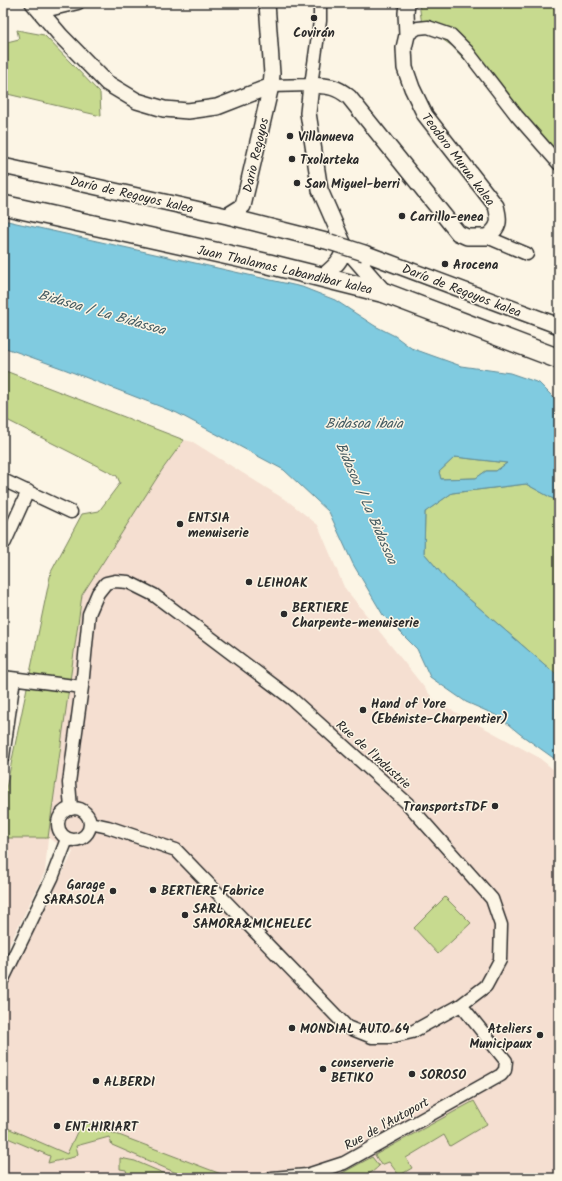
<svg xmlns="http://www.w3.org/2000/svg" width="562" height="1181" font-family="Kalam,sans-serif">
<rect width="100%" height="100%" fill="#fcf5e5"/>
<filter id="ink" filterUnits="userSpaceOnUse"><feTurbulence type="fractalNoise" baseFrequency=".025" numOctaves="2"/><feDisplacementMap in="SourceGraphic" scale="8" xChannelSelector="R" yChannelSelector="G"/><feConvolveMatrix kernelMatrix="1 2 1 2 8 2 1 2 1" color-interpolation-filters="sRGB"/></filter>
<g filter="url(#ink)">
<path fill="#f5dfd1" d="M184 440 193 442 289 502 318 525 344 587 435 701 538 757 559 774V1178H3V993L73 852 48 838 45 872 3 958V838L48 837 82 595 162 470Z"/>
<path fill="#c7da8f" stroke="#79825d" d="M419 3H559V155L538 139 452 46 422 25Z
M17 30 44 35 100 93 101 116 3 93V43L19 39Z
M3 370 184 440 162 470 82 595 48 838H3V803L51 572 82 514 99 511 120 483 117 476 3 418Z
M455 457 507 463 496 471H486L476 478 441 479 439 472Z
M526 484 559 502V677L447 580 424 553 425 512 452 493Z
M445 897 471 923 438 954 414 928Z
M474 1101 487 1124 450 1146 444 1135 406 1158 412 1168 395 1178H391L398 1174 389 1162 381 1165 375 1155Z
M82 1121 221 1174 206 1178H188L112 1145 109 1137 76 1146 78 1154 74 1157 48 1163 50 1156 3 1136V1126L67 1154Z
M372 1157 379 1166C364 1181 353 1178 333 1178Z
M120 1158 135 1161 175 1178H128L126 1170 120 1169Z"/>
<path fill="#80cbe0" stroke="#5e8b98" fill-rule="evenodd" d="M3 220 302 287 335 300 375 326 395 336 411 348 461 366 510 373 539 383 559 403V502L526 484 452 493 425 512 424 553 447 580 559 677V762L520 734 498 716 466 702 430 677 417 649 383 615 353 564 329 512 284 470 177 413 64 369 3 347ZM455 457 507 463 496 471H486L476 478 441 479 439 472Z"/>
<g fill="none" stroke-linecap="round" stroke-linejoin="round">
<defs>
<path id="minor" d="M40 12 78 3
M407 35 418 28 428 27 451 35 467 51 517 116 559 164
M271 86 311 85 320 21V3
M487 237 527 254
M3 480 71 512
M3 544 5 542 28 491
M3 677 82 687
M3 757 14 679
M58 824a16 16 0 1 1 32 0a16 16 0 1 1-32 0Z
M71 809 69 783 82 687 89 614 98 593 106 583 115 581 128 582 154 595 292 699 407 803 492 899 501 925 500 960 486 986 461 1005 412 1032 390 1037H372L347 1027 176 850 108 827 90 823
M3 979 52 878 67 839
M272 1178 307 1175 344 1163 501 1075 505 1070 506 1061 461 1005"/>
<path id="tertiary" d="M33 3 61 36 107 83 137 101 164 109 188 111 217 107 271 86
M3 166 227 216 330 242
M227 216 243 206 271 86 272 74 267 3
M364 253 559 326
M322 277C335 266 340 263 345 247
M385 293 345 247 320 190 308 113 311 85C328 86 336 86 349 97L458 233 467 237H487C500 227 500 221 496 206L425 115 412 88 405 68 404 48 407 35 406 13 407 3"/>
<path id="primary" d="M3 205 269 264 385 293 559 359"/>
</defs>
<use href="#minor" stroke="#2b2b2b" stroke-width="15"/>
<use href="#tertiary" stroke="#2b2b2b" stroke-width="18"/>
<use href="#primary" stroke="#2b2b2b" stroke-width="22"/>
<use href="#minor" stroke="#fcf5e5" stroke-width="12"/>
<use href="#tertiary" stroke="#fcf5e5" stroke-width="15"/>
<use href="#primary" stroke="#fcf5e5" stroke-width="19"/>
<defs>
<path id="tertiary-bridge" d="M330 242 364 253"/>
</defs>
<use href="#tertiary-bridge" stroke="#2b2b2b" stroke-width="18" stroke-linecap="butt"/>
<use href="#tertiary-bridge" stroke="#fcf5e5" stroke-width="15"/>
</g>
</g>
<g fill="#2b2b2b" stroke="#fcf5e5" stroke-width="1.5">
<circle cx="314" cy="18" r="4"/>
<circle cx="290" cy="136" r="4"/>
<circle cx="292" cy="159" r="4"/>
<circle cx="297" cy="183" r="4"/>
<circle cx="402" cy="216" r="4"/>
<circle cx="445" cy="264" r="4"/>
<circle cx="180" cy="524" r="4"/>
<circle cx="249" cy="582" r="4"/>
<circle cx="284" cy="614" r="4"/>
<circle cx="363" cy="710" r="4"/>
<circle cx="495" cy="806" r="4"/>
<circle cx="153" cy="890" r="4"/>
<circle cx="113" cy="891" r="4"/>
<circle cx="185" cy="915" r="4"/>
<circle cx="292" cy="1028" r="4"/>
<circle cx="540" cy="1035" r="4"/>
<circle cx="323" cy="1069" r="4"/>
<circle cx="412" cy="1074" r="4"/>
<circle cx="96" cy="1081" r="4"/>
<circle cx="57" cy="1126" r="4"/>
</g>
<g text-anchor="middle" stroke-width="3" stroke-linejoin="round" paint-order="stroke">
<g font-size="13" font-weight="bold" fill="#2b2b2b" stroke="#fcf5e5" text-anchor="start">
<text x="314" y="37" text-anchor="middle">Covirán</text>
<text x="298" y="141">Villanueva</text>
<text x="300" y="164">Txolarteka</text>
<text x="305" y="188">San Miguel-berri</text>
<text x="410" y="221">Carrillo-enea</text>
<text x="453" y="269">Arocena</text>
<text x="188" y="522">ENTSIA<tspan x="188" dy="15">menuiserie</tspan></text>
<text x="257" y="587">LEIHOAK</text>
<text x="292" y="612">BERTIERE<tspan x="292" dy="15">Charpente-menuiserie</tspan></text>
<text x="371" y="708">Hand of Yore<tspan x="371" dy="15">(Ebéniste-Charpentier)</tspan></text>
<text x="487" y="811" text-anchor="end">TransportsTDF</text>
<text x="105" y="889" text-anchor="end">Garage<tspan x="105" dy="15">SARASOLA</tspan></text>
<text x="161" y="895">BERTIERE Fabrice</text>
<text x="193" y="913">SARL<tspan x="193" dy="15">SAMORA&amp;MICHELEC</tspan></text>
<text x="300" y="1033">MONDIAL AUTO 64</text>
<text x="532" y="1033" text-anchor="end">Ateliers<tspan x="532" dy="15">Municipaux</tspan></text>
<text x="331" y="1067">conserverie<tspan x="331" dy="15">BETIKO</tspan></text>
<text x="420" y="1079">SOROSO</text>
<text x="104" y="1086">ALBERDI</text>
<text x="65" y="1131">ENT.HIRIART</text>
</g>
<g font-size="13" fill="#2b2b2b" stroke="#fcf5e5">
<text transform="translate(255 155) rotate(-77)" y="5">Dario Regoyos</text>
<text transform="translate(459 159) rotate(53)" y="5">Teodoro Murua kalea</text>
<text transform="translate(132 194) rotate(13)" y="5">Darío de Regoyos kalea</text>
<text transform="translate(285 269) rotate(13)" y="5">Juan Thalamas Labandibar kalea</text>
<text transform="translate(462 290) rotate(21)" y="5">Darío de Regoyos kalea</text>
<text transform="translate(374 754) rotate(42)" y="5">Rue de l'Industrie</text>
<text transform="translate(386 1123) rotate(-29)" y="5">Rue de l'Autoport</text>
</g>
<g font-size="14" font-style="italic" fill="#445b61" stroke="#fcf5e5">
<text transform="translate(102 312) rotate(16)" y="5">Bidasoa / La Bidassoa</text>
<text x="364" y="428">Bidasoa ibaia</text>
<text transform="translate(367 503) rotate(66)" y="5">Bidasoa / La Bidassoa</text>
</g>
</g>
<rect width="562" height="1181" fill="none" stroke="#fcf5e5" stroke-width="16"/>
<rect x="8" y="8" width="546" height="1165" fill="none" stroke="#2b2b2b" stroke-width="1.5" filter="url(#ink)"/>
</svg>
